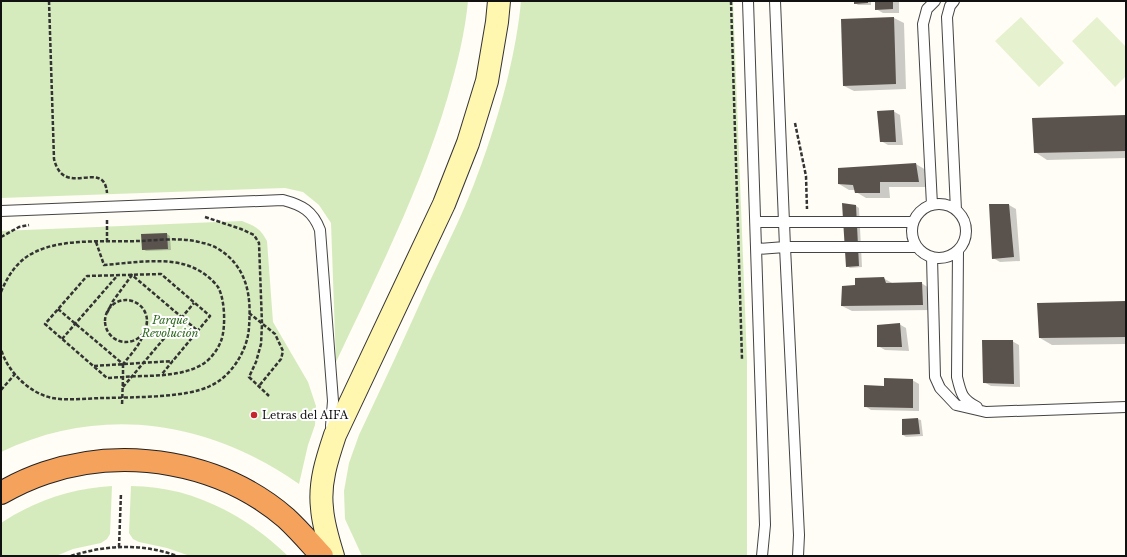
<svg xmlns="http://www.w3.org/2000/svg" width="1127" height="557" font-family="'Libre Baskerville',serif">
<rect width="100%" height="100%" fill="#fffdf5"/>
<path fill="#d5ebbd" d="M1 1H468C465 33 457 65 448 96 421 188 377 275 336 362L331 223 319 205 303 192 285 188 1 198Z
M521 1H733L747 361V556H362L345 519 344 491 349 463 359 435C383 384 407 333 430 281 446 247 464 212 477 176 497 124 516 57 521 1Z
M242 221C255 226 260 228 267 241L273 322 308 382 316 406 315 425 308 445 299 484C209 421 103 404 1 452V231Z
M112 486 110 534 107 539 101 543 73 549 56 556H1V523C34 501 73 488 112 486Z
M131 486C191 486 246 515 288 556H190L167 548 139 542 133 539 129 533Z"/>
<path fill="#e6f2cf" d="M1021 17 1064 63 1039 87 995 41Z
M1097 17 1126 47V76L1115 87 1072 41Z"/>
<path fill="#0003" d="M855 1H871V5H858L855 3Z
M876 1H899V13H883L876 9Z
M894 18 904 23 906 89 854 91 844 86 842 20Z
M893 111 900 115 903 145H888L881 141Z
M1126 116V158L1047 160 1035 152Z
M916 164 926 170 929 187H889L890 198H866L856 192 855 190H849L839 184Z
M1009 205 1016 209 1020 261 1000 262 993 258Z
M856 206 859 208 862 267 850 268 847 266Z
M167 234 170 236 171 250 146 251 143 249Z
M883 278 894 284 921 283 931 289 933 310 852 311 842 306 856 286Z
M1126 302V344L1052 345 1040 338Z
M899 324 906 328 909 351 885 350 878 346Z
M1012 341 1019 345 1020 387 991 386 984 382Z
M912 380 919 384V411L871 410 865 406 885 387Z
M917 419 921 420 923 436 906 437 903 435Z"/>
<path fill="#5a524d" d="M854 1H868V3L854 4Z
M875 1H893V9L875 10Z
M894 17 896 84 843 86 841 19Z
M894 110 896 142H880L877 111Z
M1126 115V151L1034 153 1032 118Z
M916 163 919 182H880V193H855L853 185 838 184V168Z
M842 203 856 205 859 266 846 267Z
M989 204H1009L1014 257 992 259Z
M167 233 168 249 142 250 141 234Z
M884 277 886 283 922 282 923 305 841 306 842 286 855 285V278Z
M1126 301V337L1039 338 1037 303Z
M900 323 902 347H877V325Z
M982 340H1013L1014 384 983 383Z
M884 378 913 379V408L864 407V385L884 386Z
M918 418 920 434 902 435V419Z"/>
<g fill="none" stroke-linecap="round" stroke-linejoin="round">
<defs>
<path id="lane" d="M748 1 765 525 762 556
M775 1 785 247 799 535 798 556
M954 1 950 6 947 17 956 210
M912 231a27 27 0 1 1 54 0a27 27 0 1 1-54 0Z
M932 205 923 24 927 9 935 1
M1 211 283 200C302 205 313 211 320 230L333 401 331 426
M756 222H913
M757 249 785 247H917
M958 250 957 377C961 394 962 399 977 407
M932 257 935 377 940 388 956 405 986 412 1126 407"/>
<path id="secondary" d="M333 556C328 540 323 524 322 508 319 483 327 459 335 435L444 204 468 143 487 81 497 22 499 1"/>
<path id="highway" d="M1 493C15 485 30 478 45 473 126 446 221 462 286 518 299 530 310 543 322 556"/>
</defs>
<use href="#lane" stroke="#444" stroke-width="12"/>
<use href="#secondary" stroke="#333" stroke-width="24"/>
<use href="#highway" stroke="#222" stroke-width="24"/>
<path stroke="#333" stroke-width="2.5" stroke-dasharray="4 2" stroke-linecap="butt" d="M49 1 54 159C64 200 104 157 107 193
M731 1 742 359
M795 123 806 176 807 209
M205 217 241 229 254 235 259 243 262 324 261 344 256 362 249 377 269 396
M107 220V242
M1 237 19 227 29 225
M96 242 104 265C131 263 169 256 194 268 203 272 212 279 218 287 225 299 226 328 221 341 218 349 211 359 203 364 180 378 148 375 123 377L122 406
M1 292C8 275 18 260 35 252 63 238 108 242 140 241 160 240 183 237 203 243 213 245 221 250 228 256 249 275 251 301 249 327 248 350 231 377 210 386 186 398 134 397 106 398 88 398 69 401 52 398 29 393 7 371 1 349
M105 321a21 21 0 1 1 42 0a21 21 0 1 1-42 0Z
M58 309 123 364C134 351 145 339 147 321
M107 313 113 301 132 275 198 331
M249 313 275 334 283 351 281 359 259 386
M62 339 117 276
M123 364V377L107 378 45 324 87 276 161 274 210 316 162 374
M94 366 173 361
M123 387 194 303
M1 390 15 374
M119 547 121 493
M71 556C105 545 143 543 177 556"/>
<use href="#lane" stroke="#fff" stroke-width="10"/>
<use href="#secondary" stroke="#fff6b0" stroke-width="22"/>
<use href="#highway" stroke="#f5a25d" stroke-width="22"/>
</g>
<circle fill="#c4262e" stroke="#fff" stroke-width="1.5" cx="254" cy="415" r="4"/>
<g text-anchor="middle" stroke-width="4" stroke-linejoin="round" paint-order="stroke">
<g font-size="11" font-style="italic" fill="#2f6b1f" stroke="#fff">
<text x="170" y="324">Parque<tspan x="170" dy="13">Revolución</tspan></text>
</g>
<g font-size="11" fill="#111" stroke="#fff" text-anchor="start">
<text x="262" y="419">Letras del AIFA</text>
</g>
</g>
<rect width="1127" height="557" fill="none" stroke="#111111" stroke-width="4"/>
</svg>
